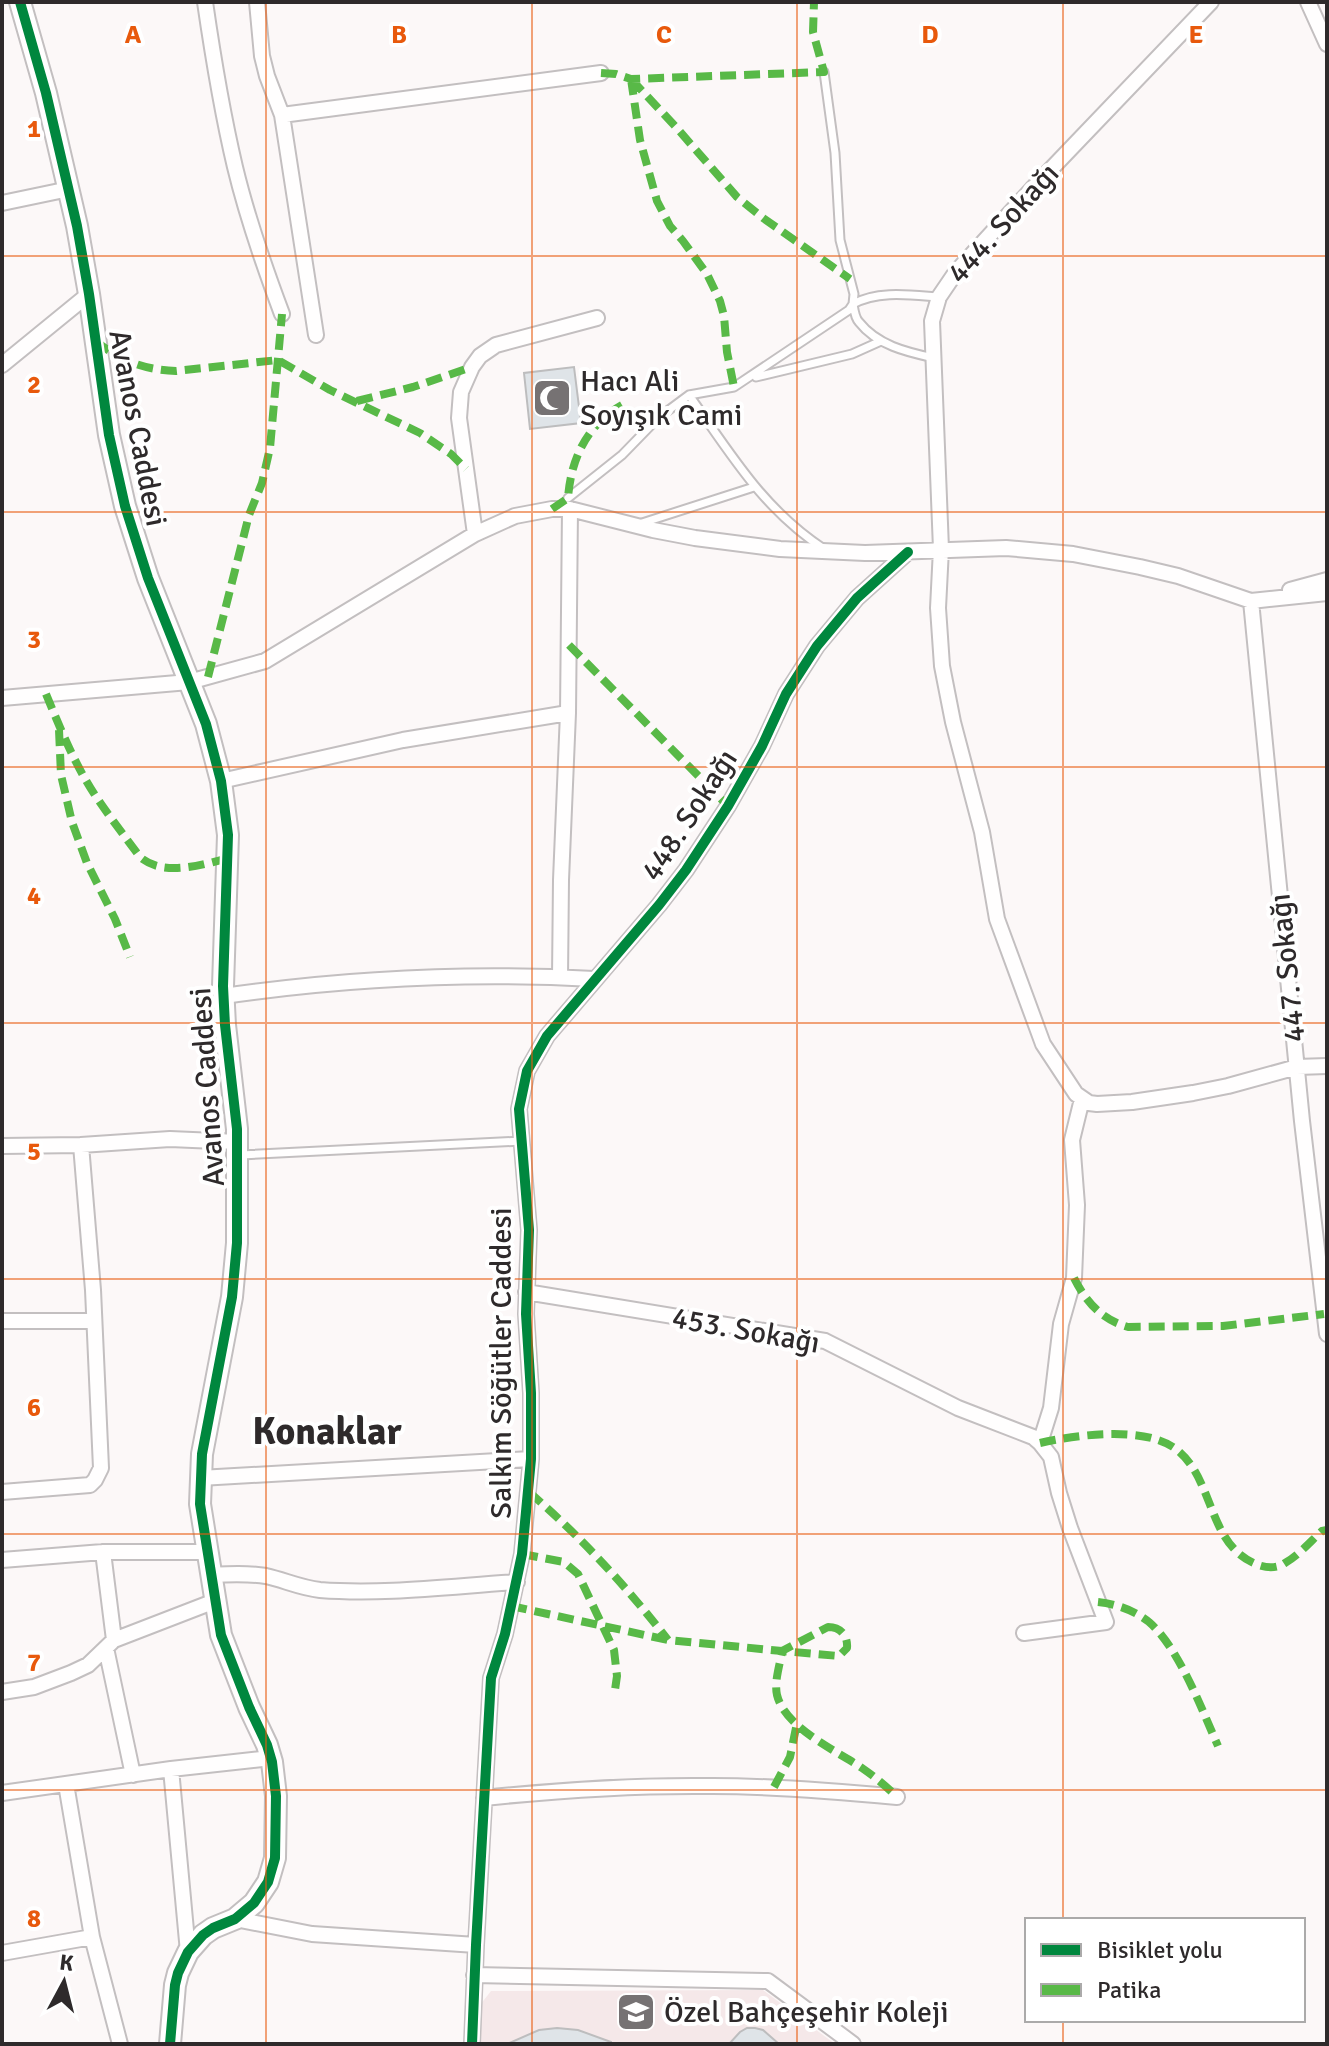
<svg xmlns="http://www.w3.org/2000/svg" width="1329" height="2046" font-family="Signika,sans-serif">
<rect width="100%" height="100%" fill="#fcf8f8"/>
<path fill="#f5e8e9" d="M763 1990 835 2044H479L480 2005 491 1991Z"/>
<path fill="#dfe4e8" stroke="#bdbdbe" stroke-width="2" d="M574 367 581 423 530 429 524 373Z
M557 2028 578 2030 611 2042V2044H507L539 2030Z
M747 2028H755L763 2030 779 2044H729L740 2032Z"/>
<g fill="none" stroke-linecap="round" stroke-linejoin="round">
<defs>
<path id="lane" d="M934 358C906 352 877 345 859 322 855 318 854 310 853 304 878 290 911 295 939 297
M756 377 852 354 881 341
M689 395C731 454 762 508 824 549
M568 498 622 455 658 418 689 395 734 387 849 310 853 304 854 294 840 240 835 153 824 72
M642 523 754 487
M241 1155 522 1141"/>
<path id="street" d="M205 2C213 57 222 112 235 167 247 217 264 266 282 314
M257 2 262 56 267 76 282 115 316 335
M1211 2 1032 189 956 272 939 297 932 321 941 549 938 608 942 666 953 722 982 832 997 919 1043 1044 1076 1094 1089 1103 1097 1104 1132 1102 1193 1093 1228 1086 1297 1067 1327 1066
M1308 2 1327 44
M282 115 601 73
M2 203 69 189
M2 365 89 294
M475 534 459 418 461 392 472 367 480 356 496 345 597 318
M1290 590 1327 580
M1251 601 1302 1121 1327 1334
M2 698 189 682 265 661 475 534 515 516 552 509H570L653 530 695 538 780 549 865 553 1006 548 1073 554 1140 567 1178 576 1251 601 1327 593
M221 781 403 740 568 713
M560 977 561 880 568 713 570 509
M224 996C349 978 467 972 594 979
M2 1146 81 1145 170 1139 238 1142
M526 1292 825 1341 958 1408 1033 1437 1040 1443 1051 1457 1059 1493 1070 1528 1106 1622 1024 1633
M2 1321H94
M1040 1443 1051 1408 1061 1324 1074 1278 1077 1205 1072 1140 1082 1099
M200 1478 531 1459
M2 1492 90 1485 95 1480 101 1468 93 1290 81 1145
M103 1552 114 1640
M2 1560 103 1552H207
M210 1575C229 1574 247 1573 266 1576 284 1580 301 1588 320 1590 384 1595 453 1586 517 1582
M106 1648 133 1775
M2 1692 34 1687 71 1673 88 1665 114 1640 215 1601
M171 1769 188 1952
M66 1784 92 1937 120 2044
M2 1793 171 1769 271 1758
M484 1798C560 1790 636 1785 712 1786 774 1786 835 1791 897 1797
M235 1919 312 1934 476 1945
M2 1953 92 1937
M474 1975 768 1981 853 2044
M472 2044 476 1945 491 1678 505 1634 522 1554 531 1459V1393L526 1314 529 1230 519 1109 527 1071 547 1036 659 905 686 870 728 806 762 746 786 694 817 646 857 598 908 552"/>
<path id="secondary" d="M20 2 46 93 77 226 89 294 109 435 125 506 148 578 206 724 221 781 228 835 223 986 225 1025 237 1129V1243L232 1297 202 1454 200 1504 221 1635 249 1707 267 1745 272 1762 276 1796 275 1858 268 1882 254 1903 235 1919 213 1928 203 1935 188 1952 178 1973 175 1985 170 2044"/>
</defs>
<use href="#lane" stroke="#c3bfc0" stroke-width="11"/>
<use href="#street" stroke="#c3bfc0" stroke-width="18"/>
<use href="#secondary" stroke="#c3bfc0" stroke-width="24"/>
<use href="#lane" stroke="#fffefe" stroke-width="7"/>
<use href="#street" stroke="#fffefe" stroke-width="14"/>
<use href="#secondary" stroke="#fffefe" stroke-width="20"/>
<path stroke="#58b947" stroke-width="8" stroke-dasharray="16 8" stroke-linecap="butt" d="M601 73 616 74 631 79 824 72 813 32 814 2
M631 79 640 140 657 201 670 226 683 241 707 274 720 301 724 316 727 352 734 387
M631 79 675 126 737 197 763 218 850 279
M96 341C120 361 145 370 176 371L278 360 330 390 420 433 451 454 466 469
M357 401 413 387 472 367
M552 509 568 498C571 458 587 425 622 405
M569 645 728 806
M208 677 249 515 262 483 270 448 282 314
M46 694C61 730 76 768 99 801 112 820 126 838 140 857 163 877 201 865 229 858
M59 730 61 775 72 822 87 863 115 919 130 957
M1074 1278C1086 1302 1102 1320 1128 1327L1223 1326 1324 1314
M1040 1443C1075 1435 1141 1426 1173 1447 1215 1475 1206 1544 1256 1564 1265 1568 1277 1569 1285 1563 1299 1555 1311 1541 1322 1531L1327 1530
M529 1492C581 1537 626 1586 668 1640
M522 1554 564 1562 578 1574 614 1650 617 1676 615 1690
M1098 1602C1116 1604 1134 1610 1149 1622 1179 1648 1202 1710 1218 1746
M511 1606 668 1640 782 1651C780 1665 774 1681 777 1695 785 1728 837 1751 862 1768 875 1777 886 1786 897 1797
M828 1627C841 1627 848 1636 847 1648L839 1656 782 1651Z
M774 1787 790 1757 797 1723"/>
<defs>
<path id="cycleway" d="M20 2 46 93 77 226 89 294 109 435 125 506 148 578 206 724 221 781 228 835 223 986 225 1025 237 1129V1243L232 1297 202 1454 200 1504 221 1635 249 1707 267 1745 272 1762 276 1796 275 1858 268 1882 254 1903 235 1919 213 1928 203 1935 188 1952 178 1973 175 1985 170 2044
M472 2044 476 1945 491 1678 505 1634 522 1554 531 1459V1393L526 1314 529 1230 519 1109 527 1071 547 1036 659 905 686 870 728 806 762 746 786 694 817 646 857 598 908 552"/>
</defs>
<use href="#cycleway" stroke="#fff" stroke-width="15"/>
<use href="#cycleway" stroke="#00873e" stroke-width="10"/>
</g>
<path fill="none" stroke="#e8590c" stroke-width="2" stroke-opacity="0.55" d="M266 2V2044M532 2V2044M797 2V2044M1063 2V1920M2 256H1327M2 512H1327M2 767H1327M2 1023H1327M2 1279H1327M2 1534H1327M2 1790H1327M1063 2020V2044"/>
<defs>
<symbol id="mosque-square" viewBox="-11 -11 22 22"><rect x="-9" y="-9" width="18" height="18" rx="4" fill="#767273" stroke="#fff"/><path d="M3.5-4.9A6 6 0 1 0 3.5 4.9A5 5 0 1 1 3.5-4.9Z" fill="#fff"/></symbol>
<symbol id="school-square" viewBox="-11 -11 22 22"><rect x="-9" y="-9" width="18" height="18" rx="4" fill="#767273" stroke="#fff"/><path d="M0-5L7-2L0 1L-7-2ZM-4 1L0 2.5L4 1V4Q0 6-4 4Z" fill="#fff"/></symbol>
</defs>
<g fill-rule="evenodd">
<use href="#mosque-square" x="530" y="376" width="44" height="44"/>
<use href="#school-square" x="614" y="1990" width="44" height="44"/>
</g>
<g text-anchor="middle" stroke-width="8" stroke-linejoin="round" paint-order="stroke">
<g font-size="30" fill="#2e2a2b" stroke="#fff">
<text transform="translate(1003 223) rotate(-48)" y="10">444. Sokağı</text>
<text transform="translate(138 428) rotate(79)" y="10">Avanos Caddesi</text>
<text transform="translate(689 815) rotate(-57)" y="10">448. Sokağı</text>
<text transform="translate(1287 968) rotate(-96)" y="10">447. Sokağı</text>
<text transform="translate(207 1087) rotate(-94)" y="10">Avanos Caddesi</text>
<text transform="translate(746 1330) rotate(10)" y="10">453. Sokağı</text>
<text transform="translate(501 1363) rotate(-90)" y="10">Salkım Söğütler Caddesi</text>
</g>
<g font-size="30" fill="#2e2a2b" stroke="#fff" text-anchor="start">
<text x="580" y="391">Hacı Ali<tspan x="580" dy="34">Soyışık Cami</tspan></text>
<text x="664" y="2022">Özel Bahçeşehir Koleji</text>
</g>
<g font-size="38" font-weight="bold" fill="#2e2a2b" stroke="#fff">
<text x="327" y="1444">Konaklar</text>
</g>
</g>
<g font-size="26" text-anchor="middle" font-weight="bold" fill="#e8590c" stroke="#fff" stroke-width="8" stroke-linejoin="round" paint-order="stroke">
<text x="133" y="43">A</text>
<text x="399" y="43">B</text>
<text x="664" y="43">C</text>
<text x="930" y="43">D</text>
<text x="1196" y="43">E</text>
<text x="34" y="137">1</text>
<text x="34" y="393">2</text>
<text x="34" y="648">3</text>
<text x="34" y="904">4</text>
<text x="34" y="1160">5</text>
<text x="34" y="1416">6</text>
<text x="34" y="1671">7</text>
<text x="34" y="1927">8</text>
</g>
<rect width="1329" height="2046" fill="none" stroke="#2e2a2b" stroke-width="8"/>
<rect x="1025" y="1918" width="280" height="104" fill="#ffffff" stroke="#abaaaa" stroke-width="2"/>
<rect x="1041" y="1944" width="40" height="12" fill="#00873e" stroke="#abaaaa" stroke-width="2"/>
<text x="1097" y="1958" font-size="24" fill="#2e2a2b">Bisiklet yolu</text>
<rect x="1041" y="1984" width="40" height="12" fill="#58b947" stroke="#abaaaa" stroke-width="2"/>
<text x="1097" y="1998" font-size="24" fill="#2e2a2b">Patika</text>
<g transform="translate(64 1982) rotate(7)" stroke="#ffffff" stroke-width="6" paint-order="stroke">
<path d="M0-6L14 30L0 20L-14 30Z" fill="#2e2a2b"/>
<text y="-12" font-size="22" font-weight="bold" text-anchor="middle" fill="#2e2a2b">K</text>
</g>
</svg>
